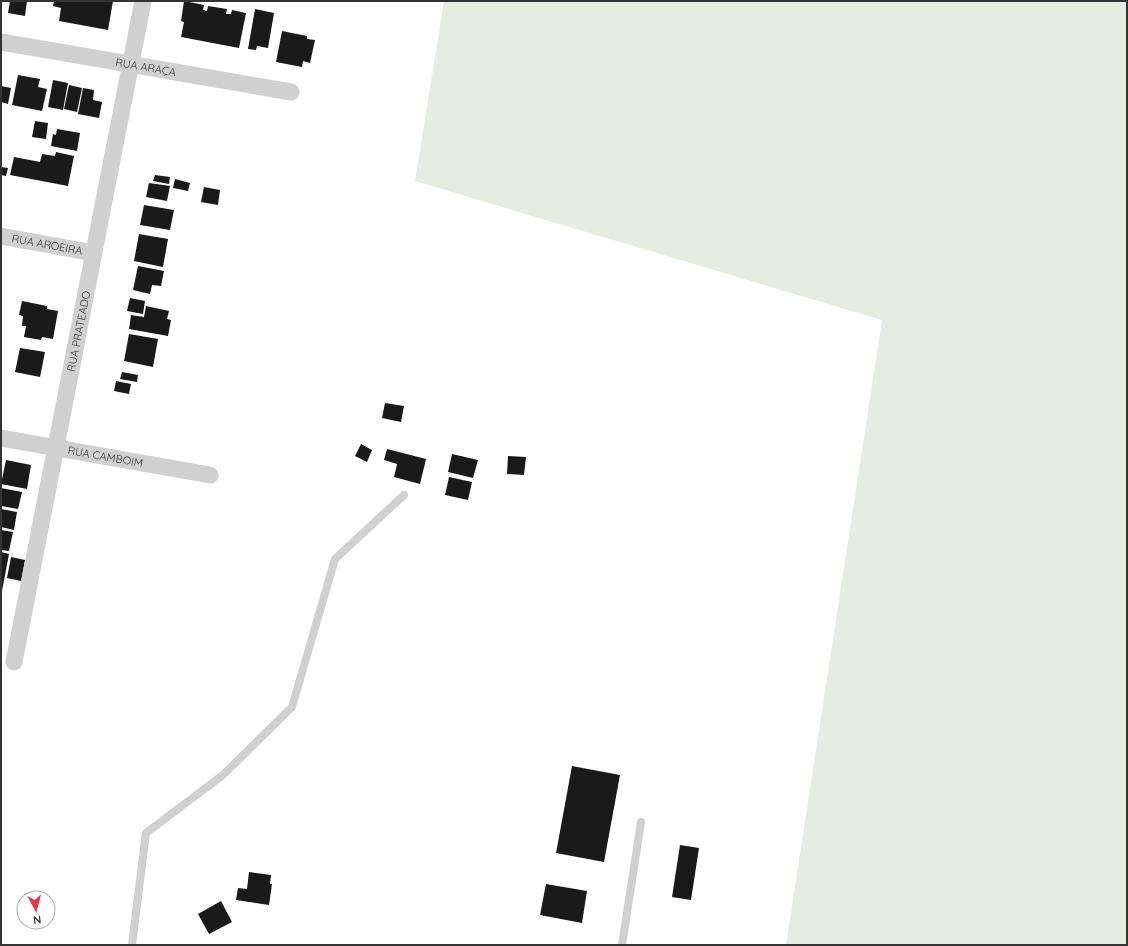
<svg xmlns="http://www.w3.org/2000/svg" width="1128" height="946" font-family="Quicksand,sans-serif">
<rect width="100%" height="100%" fill="#fff"/>
<path fill="#e6ecdf" d="M444 1H1127V945H786L882 320 415 181Z"/>
<path fill="#1a1a1a" d="M10 1H27L25 16 8 13Z
M54 1H113L108 30 59 21 61 8 53 6Z
M184 1 204 5 203 10 207 11 208 6 227 9 226 14H231L232 10 246 13 239 48 181 37 184 22 181 21Z
M255 9 274 13 268 48 257 46 256 50 248 49Z
M282 31 307 36V39L315 40 310 63 303 61 302 67 276 62Z
M18 75 40 79 38 87 47 89 42 111 12 105Z
M53 80 68 83 63 110 48 107Z
M69 85 82 88 77 112 64 109Z
M1 86 11 88 8 104 1 102Z
M83 88 94 90 93 100 102 102 99 118 78 114Z
M35 121 48 123 46 139 32 137Z
M57 129 80 133 77 151 51 146 53 134 56 135Z
M56 152 74 156 68 186 10 175 14 157 40 162 42 154 55 156Z
M1 167 8 168 6 176 1 175Z
M155 175 170 177 169 184 153 181Z
M175 179 190 183 188 191 173 188Z
M149 183 170 186 167 201 146 197Z
M204 187 220 190 218 205 201 202Z
M144 205 174 210 170 230 140 225Z
M139 234 168 239 163 267 134 261Z
M138 266 164 271 161 286 152 285 150 294 133 290Z
M130 298 145 301 143 314 127 311Z
M22 301 47 306V309L58 311 53 339 42 337 41 340 24 337 26 326H22L23 316 19 315Z
M146 306 169 311 167 319 171 320 168 336 129 329 131 315 144 317Z
M129 334 158 339 153 367 124 361Z
M20 348 45 352 40 377 15 372Z
M122 372 138 375 137 382 120 379Z
M116 381 131 384 129 394 114 391Z
M385 403 404 406 401 422 382 418Z
M361 444 372 450 367 462 355 456Z
M387 449 426 459 420 484 394 477 397 464 384 460Z
M452 454 478 460 473 478 448 472Z
M508 456 526 457 524 475 507 474Z
M6 460 31 465 27 489 1 484Z
M449 477 472 482 468 500 445 495Z
M1 488 22 492 18 509 1 506Z
M1 509 17 512 14 530 1 527Z
M1 530 13 532 9 551 1 550Z
M1 552 9 554 2 591H1Z
M11 557 25 560 21 581 7 578Z
M572 766 620 775 604 862 556 853Z
M680 845 699 848 691 900 672 897Z
M249 872 271 875 270 884H272L269 905 236 900 238 888 247 889Z
M546 884 587 891 582 923 540 915Z
M221 901 232 922 209 934 198 914Z"/>
<g fill="none" stroke-linecap="round" stroke-linejoin="round">
<path stroke="#d0d0d0" stroke-width="8" d="M132 945 146 833 223 775 292 707 335 559 404 495
M622 945 641 822"/>
<g stroke="#d0d0d0" stroke-width="17">
<path id="s1" d="M1 42 291 92"/>
<path id="s2" d="M1 236 94 253"/>
<path id="s3" d="M1 438 210 475"/>
<path id="s4" d="M14 662 143 1"/>
</g>
</g>
<g text-anchor="middle" stroke-width="4" stroke-linejoin="round" paint-order="stroke">
<g font-size="11" fill="#333" stroke="#fff">
<text dy="4" stroke="none"><textPath href="#s1" startOffset="147">RUA ARAÇA</textPath></text>
<text dy="4" stroke="none"><textPath href="#s2" startOffset="47">RUA AROEIRA</textPath></text>
<text dy="4" stroke="none"><textPath href="#s4" startOffset="337">RUA PRATEADO</textPath></text>
<text dy="4" stroke="none"><textPath href="#s3" startOffset="106">RUA CAMBOIM</textPath></text>
</g>
</g>
<rect width="1128" height="946" fill="none" stroke="#333333" stroke-width="4"/>
<g transform="translate(36 910) rotate(173)"><circle r="19" fill="#ffffff" stroke="#adadad"/>
<path d="M0-3L7 15L0 10L-7 15Z" fill="#e63946"/>
<text y="-6" font-size="11" font-weight="bold" text-anchor="middle" fill="#333333">N</text>
</g>
</svg>
